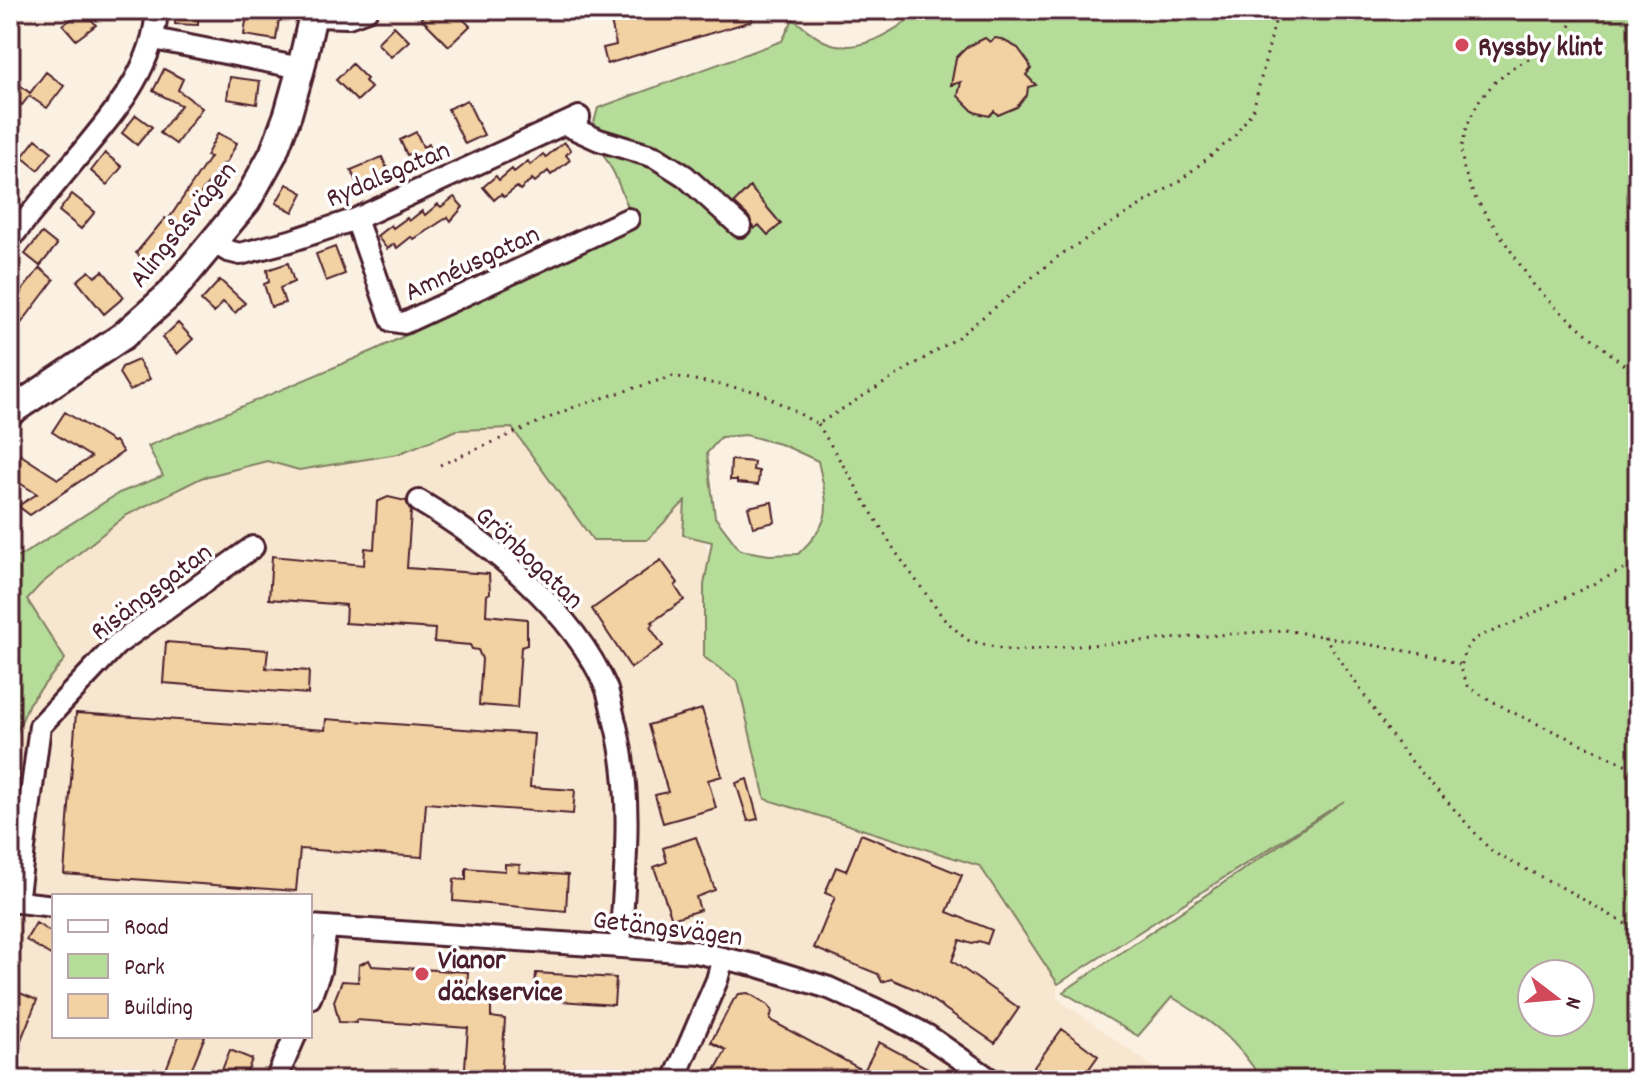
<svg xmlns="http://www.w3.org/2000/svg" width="1648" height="1090" font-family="Dekko,sans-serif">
<rect width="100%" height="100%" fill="#fbf1e3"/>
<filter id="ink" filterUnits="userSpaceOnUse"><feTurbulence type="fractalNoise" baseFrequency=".0125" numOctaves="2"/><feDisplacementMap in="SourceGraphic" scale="16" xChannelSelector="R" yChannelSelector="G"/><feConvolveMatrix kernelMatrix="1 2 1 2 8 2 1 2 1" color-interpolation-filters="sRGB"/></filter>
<g filter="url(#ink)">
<path fill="#f8e7d0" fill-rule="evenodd" d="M512 428 593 540 685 500 744 632 980 866 1058 984 1057 998 1172 1080H10V749L29 703 65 659 27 599 41 584 125 516 201 478 267 461 299 470 398 454 457 430ZM54 896H310V1036H54Z"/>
<path fill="#b5dd99" stroke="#807e62" stroke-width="2" fill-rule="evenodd" d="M924 10H1638V1080H1262C1235 1038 1214 1023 1172 997L1138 1036 1063 992 1344 801 1058 984 980 866 765 799 738 682 704 657V585L712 542 683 535 685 501 647 540H593L512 428 457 430 398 454 299 470 267 461 201 478 125 516 41 584 27 599 65 659 29 703 10 749V559L20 556 119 493 163 476 148 446 375 350 636 226 614 173 591 133 598 108 782 41 793 19C803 26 813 36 824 41 860 58 896 28 924 10ZM746 435 783 445 818 461C828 508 835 519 798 554L769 555 740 550 715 517 707 453 721 437ZM1532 974H1580V1022H1532Z"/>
<path fill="#f2d1a3" stroke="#4a1f2b" stroke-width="2" d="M84 10 96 25 76 40 63 25Z
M176 10H198V25L175 24Z
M430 10H454L470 26 449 46 421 18Z
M618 10H749L752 21 607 64 603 48 616 45 609 12Z
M247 14 279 19 276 40 244 35Z
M394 26 409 41 391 57 377 43Z
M985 38 990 42 995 38 1001 39 1018 48 1029 63 1031 69 1026 75 1036 85 1028 87 1027 95 1017 107 998 115 994 111 989 116 974 112 958 96 961 82 951 85 956 58 967 47Z
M352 64 367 79 365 81 371 88 357 101 336 80Z
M164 69 183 79 178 90 202 108 176 144 160 133 181 105 153 91Z
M46 72 64 86 47 108 29 96 22 105 12 97 21 86 30 93Z
M230 77 260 81 257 104 227 99Z
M467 100 484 135 465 144 448 109Z
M136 115 152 127 137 145 122 133Z
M416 132 423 147 429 144 435 157 419 165 413 153 407 155 400 140Z
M218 133 237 143 225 165 223 164 201 193 205 196 188 221 151 266 136 253 165 218 168 220 210 157 206 156Z
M36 139 52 152 38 170 22 157Z
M564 142 571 150 566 155 570 160 551 175 548 171 535 182 532 179 520 190 517 187 504 197 501 194 494 200 483 187 496 176 499 180 512 169 514 172 528 161 530 165 543 154 546 157Z
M105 153 122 167 107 185 91 171Z
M382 157 391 178 360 191 351 170Z
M287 184 303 193 293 212 276 203Z
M750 187 781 224 768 235 759 225 754 229 749 217 734 203Z
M72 194 95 212 81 229 59 211Z
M454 197 463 207 451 221 448 217 414 239 411 237 397 248 394 244 387 249 377 236 391 225 393 228 407 218 409 221 422 211 425 215 438 204 441 207Z
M42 233 57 245 40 266 25 254Z
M335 247 345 274 326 281 316 254Z
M288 263 294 282 280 288 285 303 271 307 264 284 269 282 267 270Z
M40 268 54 280 10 338V284L20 293Z
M89 271 95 277 103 271 124 297 104 314 77 281Z
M220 280 245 303 235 313 223 302 214 313 201 301Z
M178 323 193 339 177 354 162 338Z
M138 360 150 379 130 391 119 373 122 367Z
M65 412 113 442 115 441 123 452 30 515 18 506 37 494 10 477V448L58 479 91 457 52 432Z
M731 460 754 462 753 470 759 471 758 485 737 483V480H730Z
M388 497 406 501 411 511 407 568 489 574 490 593 487 595 486 615 527 619V645L521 647 517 708 479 705 482 659 478 650 472 649 470 645 434 642 435 629 345 623 346 605 269 599 272 556 364 565 365 548 374 549 377 502Z
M772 502 775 522 753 527 748 507Z
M661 560 678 583 675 586 684 600 652 622 654 624 650 627 663 646 631 668 592 609Z
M166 642 268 650 266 668 309 671 308 694 163 683Z
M702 709 722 776 708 780 716 808 663 823 655 795 668 792 648 725Z
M76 713 325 730 326 719 534 734 530 787 575 790 573 814 426 803 422 857 300 849 296 891 64 874Z
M747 779 758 819 748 821 736 783Z
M861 834 962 875 947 912 992 930 987 944 979 941 972 944 960 940 952 961 1019 1008 995 1043 917 990 891 979 882 982 878 974 814 948 835 897 825 893 836 867 846 871Z
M696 837 715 890 696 897 700 910 672 919 654 867 667 862 663 848Z
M505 864 520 865 519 872 568 875 566 911 453 901 454 879 466 880V868L505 871Z
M36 923 54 934V957L26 940Z
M369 960 372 966 468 972 466 1002 491 1004V1017L505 1019 501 1080H464L468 1028 356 1020V1023L339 1022 334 1001 342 981 358 982 359 965Z
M536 973 616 978 614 1005 534 999Z
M10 989 37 1000 11 1065H10Z
M748 993 767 1004 772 1011 770 1020 864 1071 879 1042 950 1080H710L726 1050 711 1042 734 999 739 994Z
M1062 1029 1098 1056 1081 1080H1046L1034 1072V1067Z
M179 1036H205L187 1080H162Z
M230 1050 252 1059 244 1080H218Z"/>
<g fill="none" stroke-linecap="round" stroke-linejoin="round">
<defs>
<path id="minor" d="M313 16 348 17 367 10
M154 39 301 68
M564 124 599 140 655 157 685 176 740 226
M356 219 392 321 404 323 628 219
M10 239C34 210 57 182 81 153 117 109 153 69 157 10
M214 242 228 251 240 254 290 241 356 219 579 117
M419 501C489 542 573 611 606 687 610 698 612 711 615 722 634 796 625 871 620 946
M10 901 54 906
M17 902 40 726 116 645 253 547
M310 926 695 952 758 966 829 988 891 1016 928 1036 991 1080
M310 998 320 971 326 928
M276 1080 295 1036
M674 1080 717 980 723 958"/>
<path id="major" d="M10 412 123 336 169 295 247 201 273 154 288 114 301 68 314 10"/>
</defs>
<use href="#minor" stroke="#4a1f2b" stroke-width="26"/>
<use href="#major" stroke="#4a1f2b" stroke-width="32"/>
<path stroke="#4a1f2b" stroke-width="3" stroke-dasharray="2 6" stroke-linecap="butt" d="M1577 10 1570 27 1559 43 1514 67 1494 83 1478 102 1468 124 1461 149 1464 170 1474 196 1533 284 1554 306 1638 377
M818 424 895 551 944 619 967 640 1011 651 1285 630 1435 656 1462 665
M440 465 574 407 673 376 759 392 818 424 957 338 1060 255 1178 182 1234 137 1253 110 1278 10
M1638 562 1513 623 1474 639 1464 652 1461 669 1469 688 1514 713 1638 770
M1324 636 1400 748 1492 852 1565 889 1638 931
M64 893 99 896"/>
<use href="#minor" stroke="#fff" stroke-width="20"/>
<use href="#major" stroke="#fff" stroke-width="26"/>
</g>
</g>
<g fill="#d1495b" stroke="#fff" stroke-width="3">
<circle cx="1462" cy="45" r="8"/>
<circle cx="422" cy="974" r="8"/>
</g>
<g text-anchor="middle" stroke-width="7" stroke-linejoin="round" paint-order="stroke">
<g font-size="28" font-weight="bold" fill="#4a1f2b" stroke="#fff" text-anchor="start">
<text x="1478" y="55">Ryssby klint</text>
<text x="438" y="968">Vianor<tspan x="438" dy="32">däckservice</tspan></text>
</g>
<g font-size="28" fill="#4a1f2b" stroke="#fff">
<text transform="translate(387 172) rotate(-23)" y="10">Rydalsgatan</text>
<text transform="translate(181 223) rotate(-51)" y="10">Alingsåsvägen</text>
<text transform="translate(471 261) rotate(-25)" y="10">Amnéusgatan</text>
<text transform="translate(531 556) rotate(43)" y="10">Grönbogatan</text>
<text transform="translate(150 590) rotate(-37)" y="10">Risängsgatan</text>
<text transform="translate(668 926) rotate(7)" y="10">Getängsvägen</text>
</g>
</g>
<rect width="1648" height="1090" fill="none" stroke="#fff" stroke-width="40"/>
<rect x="20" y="20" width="1608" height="1050" fill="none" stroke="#4a1f2b" stroke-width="3" filter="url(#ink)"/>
<rect x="52" y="894" width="260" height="144" fill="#ffffff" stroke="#b7a5aa" stroke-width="2"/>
<rect x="68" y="920" width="40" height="12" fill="#ffffff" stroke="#b7a5aa" stroke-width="2"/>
<text x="124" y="934" font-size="24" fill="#4a1f2b">Road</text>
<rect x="68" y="954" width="40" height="24" fill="#b5dd99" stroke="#b7a5aa" stroke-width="2"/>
<text x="124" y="974" font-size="24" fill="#4a1f2b">Park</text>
<rect x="68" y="994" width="40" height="24" fill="#f2d1a3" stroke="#b7a5aa" stroke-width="2"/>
<text x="124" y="1014" font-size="24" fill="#4a1f2b">Building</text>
<g transform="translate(1556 998) rotate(106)"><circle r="38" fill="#ffffff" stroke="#b7a5aa" stroke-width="2"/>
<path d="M0-6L14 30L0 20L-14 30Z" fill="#d1495b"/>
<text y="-12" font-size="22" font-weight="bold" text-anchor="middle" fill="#4a1f2b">N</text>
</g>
</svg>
